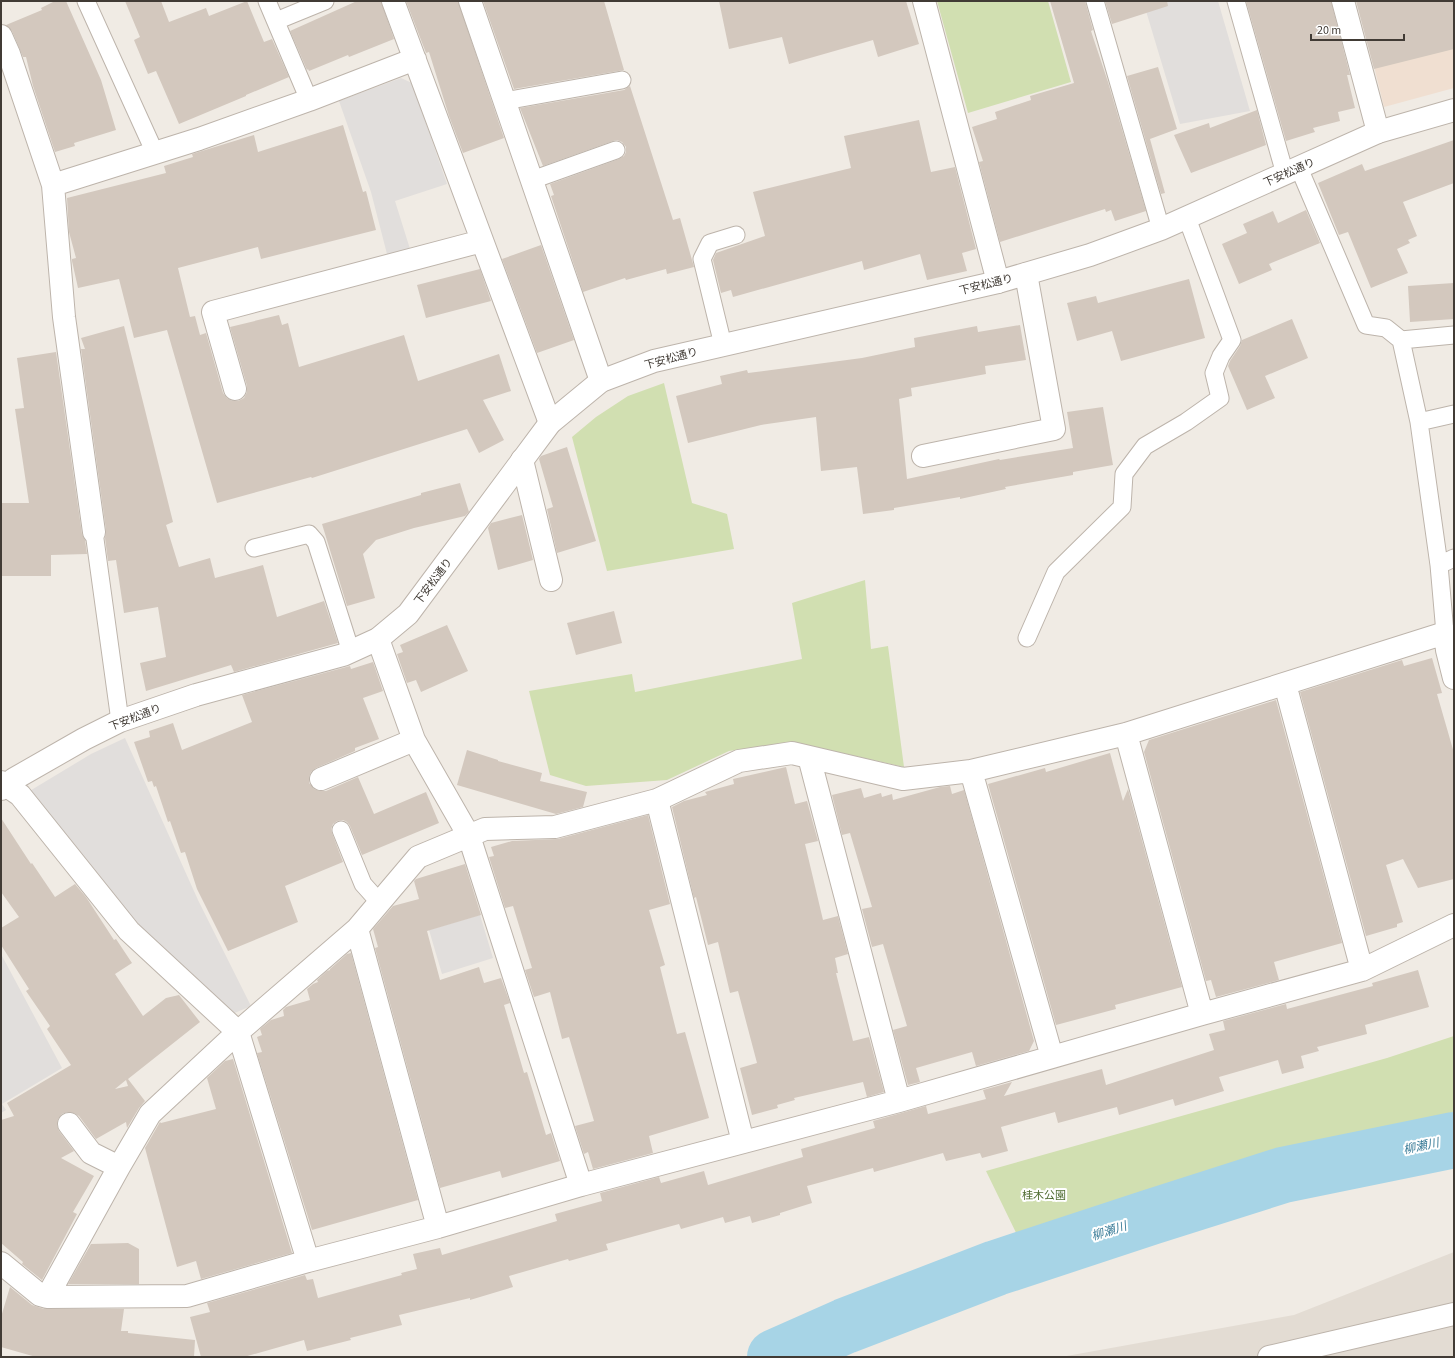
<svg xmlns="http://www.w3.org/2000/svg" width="1455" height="1358" font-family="'Source Sans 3','Noto Sans JP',sans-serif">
<rect width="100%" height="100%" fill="#f0ebe4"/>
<path fill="#e3dcd3" d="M1454 1252V1357H1061L1294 1315Z"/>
<path fill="#f0dfd1" d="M1358 1H1454V88L1384 107Z"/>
<path fill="#d1dfb1" d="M937 1H1048L1071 82 968 113Z
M664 383 692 503 727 514 734 549 607 571 572 437 596 417 628 396Z
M865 580 871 649 888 646 904 767 793 742 729 751 667 780 586 786 550 775 529 691 632 674 635 692 802 659 792 603Z
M1454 1036V1112L1402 1130 1021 1243 986 1171 1387 1058Z"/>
<path fill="#e1dedc" d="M1143 1H1218L1250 111 1180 124Z
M401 78 412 83 447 184 395 201 410 249 387 254 371 192 339 101Z
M125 738 198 900 251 1006 230 1015 130 920 28 792 91 754Z
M480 915 493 958 442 974 429 930Z
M1 954 62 1068 2 1104 6 1110 1 1113Z"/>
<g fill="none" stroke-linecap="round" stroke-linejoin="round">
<path stroke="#a7d4e6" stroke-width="56" d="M775 1357 845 1326 996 1268 1151 1217 1283 1175 1454 1140"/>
</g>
<path fill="#d3c8be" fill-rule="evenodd" d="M55 1H66L101 80 116 130 74 143 75 146 55 152 33 86 26 57H23L12 31 6 25 42 10 41 8Z
M125 1H161L169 22 206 8 209 16 247 1 264 42 272 39 289 77 246 95V96L179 124 156 71 148 74 134 40 140 37Z
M357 1H381L394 39 349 57 348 55 309 71 308 69 307 70 290 31Z
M406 1H458L504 138 463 153 449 116 429 52 426 53Z
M483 1H604L624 70 514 89Z
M719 1H906L919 44 878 57 873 40 789 64 782 37 729 49Z
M1050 1H1085L1093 30 1091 31 1108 82 1146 211 1115 221 1111 210 1106 212 1105 209 1000 242 979 162 983 161 972 127 997 119 995 112 1031 100 1030 96 1074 83Z
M1105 1H1167L1168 6 1112 24Z
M1246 1H1331L1350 75H1347L1355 108 1338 112 1340 121 1313 128 1315 132 1286 141Z
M1356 1H1454V49L1374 69Z
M1158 67 1177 129 1150 139 1165 193 1161 194 1127 76Z
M630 86 673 220 680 218 694 267 667 274 666 269 626 280 625 278 583 292 551 196 554 195 550 184 619 159 624 156 626 152V147L622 142 617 140 613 141 543 166 520 108 624 90Z
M1257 110 1266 145 1191 173 1174 135 1209 123 1210 128Z
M919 120 931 172 955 167 976 249 962 253 967 271 927 280 920 254 864 270 862 261 733 297 731 290 721 293 713 260 716 253 765 236 753 192 851 168 844 136Z
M343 125 363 192 366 191 376 230 261 259 258 247 178 268 190 317 195 316 200 335 206 333 223 393 227 398 232 401H238L244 398 247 392V386L230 327 279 315 282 325 288 323 299 367 404 335 418 381 499 354 511 391 483 400 504 440 479 453 467 429 312 478 311 477 217 503 167 330 134 338 119 279 78 288 72 261V259L76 258 69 232 67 198 166 173 164 166 193 157 192 154 254 135 258 152Z
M1454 140V183L1403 202 1417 236 1408 240 1410 243 1397 249 1408 273 1371 288 1348 232 1339 235 1318 183 1362 164 1365 171Z
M1306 210 1320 243 1269 264 1272 270 1239 284 1222 244 1247 233 1243 224 1273 211 1278 223Z
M541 245 574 340 537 353 502 259Z
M480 269 491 301 426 318 417 285Z
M1189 279 1205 338 1121 361 1112 331 1077 341 1067 303 1096 296 1098 303Z
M1454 283V319L1410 322 1408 286Z
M1292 319 1308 358 1265 376 1275 398 1247 410 1228 366 1230 361 1240 346 1242 340Z
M1020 325 1026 360 985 366 986 374 911 388 912 396 899 399 907 479 999 459 1000 460 1073 448 1067 412 1103 407 1113 465 1073 472V475L1005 487 1006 489 960 499V497L894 508V510L863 514 857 467 821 471 816 417 761 425 688 443 676 396 722 384 720 376 747 370 748 373 862 358 915 347 914 338 977 326 978 332Z
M124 326 173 522 166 525 179 567 210 558 215 578 263 565 277 617 324 601 338 643 234 672 231 665 146 691 140 663 166 657 158 607 124 613 116 560 108 561 105 538 106 530 81 349H85L81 338Z
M56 352 82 534 85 540 87 554 51 555V576H1V503H29L15 409 24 408 17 358Z
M567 447 596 541 557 553 547 509 553 507 539 459 541 456Z
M460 483 469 512 465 516 414 528 376 540 363 554 375 598 347 606 322 524 421 495V493Z
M522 515 533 560 498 570 488 528 491 523Z
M614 611 622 643 576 655 567 623Z
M447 625 468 671 421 692 416 680 407 683 397 654 403 652 400 645Z
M1432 658 1442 693 1437 694 1454 753V879L1418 888 1403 859 1386 865 1403 922 1397 924V927L1366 936 1300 692 1402 660 1404 666Z
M373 662 383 691 363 698 379 739 355 748V751L316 768 311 772 309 777V783L314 789 320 791H326L358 777 374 814 426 792 439 823 362 855 350 826 347 822 343 820 337 821 333 824 331 829 332 833 343 862 285 886 298 922 228 951 197 889 185 852 181 853 170 821 168 822 156 786 154 787 152 781 148 782 134 742 150 737 149 731 173 723 182 750 252 722 242 695 350 666 351 669Z
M1276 700 1342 943 1274 962 1279 980 1216 997 1211 980 1206 981 1144 752 1149 740Z
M467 750 498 760V761L542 773 540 781 587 792 583 807 556 814 457 785Z
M1110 753 1123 801 1128 789 1182 987 1115 1005 1116 1009 1056 1025 988 784 1045 768 1046 772Z
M786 767 795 804 807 801 818 841 805 844 823 920 838 916 848 954 835 958 838 973H836L853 1041 869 1037 884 1092 867 1097 863 1082 794 1098 795 1100 777 1105 778 1108 752 1115 740 1068 757 1063 738 991 730 993 718 942 708 945 696 897 694 898 672 807 684 801 707 795 705 792 734 784 733 779Z
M950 786 952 794 964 790 1034 1041 1029 1051 976 1066 972 1052 916 1068 920 1082 908 1085 893 1030 907 1026 883 944 872 947 862 909 872 907 850 833 842 835 832 795 861 788 864 798 881 793 882 797 892 794 893 800 940 787Z
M648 815 670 904 649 910 665 965 660 967 677 1034 685 1032 709 1118 649 1136 653 1153 593 1169 588 1152 584 1154 575 1126 594 1121 569 1037 562 1039 550 992 534 997 525 970 532 968 513 906 505 908 489 857 494 856 491 847 512 841 558 839Z
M1 818 31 864 32 863 55 897 75 884 86 897 114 940 116 939 132 963 115 974 143 1016 166 998 179 995 200 1022 128 1079 145 1101 139 1108 127 1128 126 1122 96 1139 79 1116 74 1113 67 1112 62 1114 58 1119 57 1125 59 1131 74 1151 61 1158 94 1176 73 1212 77 1214 42 1280 22 1264 23 1262 1 1243V1120L14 1116 7 1103 71 1065 47 1029 50 1026 26 991 29 989 1 945V928L19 917 1 892ZM126 1080 128 1086 115 1089Z
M465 864 481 915 427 931 440 980 479 967 484 983 501 978 510 1003 504 1005 524 1073 527 1072 546 1135 551 1133 560 1161 502 1178 500 1171 440 1188 375 948 378 947 373 929 393 906 419 899 414 881 416 879Z
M351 953 418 1200 312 1230 257 1053 262 1052 257 1037 262 1035 260 1029 271 1020 284 1016 283 1010 286 1007 310 1000 307 989 313 984 318 982 317 980 327 971 330 970V969L347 954Z
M1418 970 1429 1007 1365 1025 1367 1034 1317 1047 1319 1051 1301 1056 1304 1068 1282 1074 1278 1060 1219 1077 1224 1091 1175 1106 1173 1099 1119 1115 1117 1107 1058 1123 1055 1112 1001 1127 1008 1151 982 1158 980 1153 946 1161 943 1153 874 1172 873 1168 807 1186 812 1203 780 1213V1215L752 1223 750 1216 725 1223 723 1217 681 1229 679 1224 606 1244 608 1250 569 1261 568 1259 509 1276 513 1287 470 1300V1298L399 1315 402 1325 350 1338 351 1340 307 1351 304 1340 244 1357H201L190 1317 210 1312 207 1303 305 1275 307 1280 313 1279 318 1298 402 1275 401 1273 417 1269 413 1254 440 1248 442 1255 557 1221 555 1214 602 1201 600 1193 659 1177 661 1183 704 1171 708 1185 803 1157 801 1149 875 1128 873 1121 926 1106 928 1114 986 1099 983 1090 1012 1082 1004 1096 1102 1069 1106 1085 1214 1050 1209 1034 1225 1030 1223 1021 1286 1004 1287 1009 1373 986 1372 983Z
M233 1059 292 1253 201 1279 196 1261 177 1267 145 1148 160 1122 161 1123 216 1109 207 1078 225 1061Z
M128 1243 139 1249V1284H68L91 1244Z
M10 1287 32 1305 44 1309H124L121 1331H128V1333L195 1340 194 1357H36L1 1347V1317Z"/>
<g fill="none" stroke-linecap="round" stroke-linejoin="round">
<defs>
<path id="service" d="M86 1 155 153
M267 1 309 100
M1095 1 1161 229
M1236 1 1285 174
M276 21 325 1
M505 101 622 80
M1299 168 1366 325 1386 328 1401 340 1419 422 1439 565 1445 633
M532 180 616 150
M1401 340 1454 335
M723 345 702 259 710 243 736 235
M1419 422 1454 414
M94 532 120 721
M254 548 309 534 316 542 351 652
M1439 565 1454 558
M1027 638 1056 572 1122 507 1124 474 1145 446 1186 422 1220 398 1214 373 1221 356 1232 340 1187 218
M341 830 363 884 380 903"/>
<path id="minor" d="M393 1 550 423
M470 1 601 381
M924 1 998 282
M1343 1 1378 132
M1 36 9 54 53 185 64 317 94 532
M53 185 199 139 309 100 415 59
M235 389 213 312 482 241
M923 456 1054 429 1026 274
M522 460 551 580
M378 639 414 740 469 836 581 1185
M1285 684 1362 970
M1126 734 1202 1014
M809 757 899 1101
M971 771 1052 1057
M321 779 414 740
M1 782 20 795 129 931 238 1032 308 1261
M657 800 743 1142
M357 929 438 1227
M69 1124 91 1153 119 1167
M1 1263 40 1295 47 1297 187 1296 308 1261 438 1227 581 1185 899 1101 1202 1014 1362 970 1454 925
M47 1297 119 1167 150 1114 238 1032 357 929 418 857 485 829 555 827 657 800 739 761 792 753 903 779 971 771 1126 734 1445 633 1447 650 1454 678
M1269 1357 1454 1314"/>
<path id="tertiary" d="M1 789 14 779 84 739 120 721 196 695 343 655 378 639 408 614 550 423 601 381 654 361 998 282 1090 255 1161 229 1378 132 1454 110"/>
</defs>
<use href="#service" stroke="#bdb4ab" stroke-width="19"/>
<use href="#minor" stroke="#bdb4ab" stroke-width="24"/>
<use href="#tertiary" stroke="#bdb4ab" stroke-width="24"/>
<use href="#service" stroke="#fff" stroke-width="17"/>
<use href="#minor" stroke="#fff" stroke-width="22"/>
<use href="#tertiary" stroke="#fff" stroke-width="22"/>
</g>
<g text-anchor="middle" stroke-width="4" stroke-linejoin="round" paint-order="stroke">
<g font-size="11" fill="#413b35" stroke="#fff">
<text transform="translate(1289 172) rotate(-24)" y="4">下安松通り</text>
<text transform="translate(986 284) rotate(-14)" y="4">下安松通り</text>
<text transform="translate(671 358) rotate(-15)" y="4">下安松通り</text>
<text transform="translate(433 581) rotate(-53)" y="4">下安松通り</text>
<text transform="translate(135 717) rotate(-21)" y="4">下安松通り</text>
</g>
<g font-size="11" fill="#4e6b30" stroke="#fff">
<text x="1044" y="1199">桂木公園</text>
</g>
<g font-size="12" font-style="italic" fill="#3a7c98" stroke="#fff">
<text transform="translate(1421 1146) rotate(-12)" y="4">柳瀬川</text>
<text transform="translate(1109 1231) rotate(-18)" y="4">柳瀬川</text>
</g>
</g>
<rect width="1455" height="1358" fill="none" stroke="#413b35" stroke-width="4"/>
<path d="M1311 34v6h93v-6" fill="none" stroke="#413b35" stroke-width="2"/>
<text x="1317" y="34" font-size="12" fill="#413b35" stroke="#ffffff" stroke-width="3" paint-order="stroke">20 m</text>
</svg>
